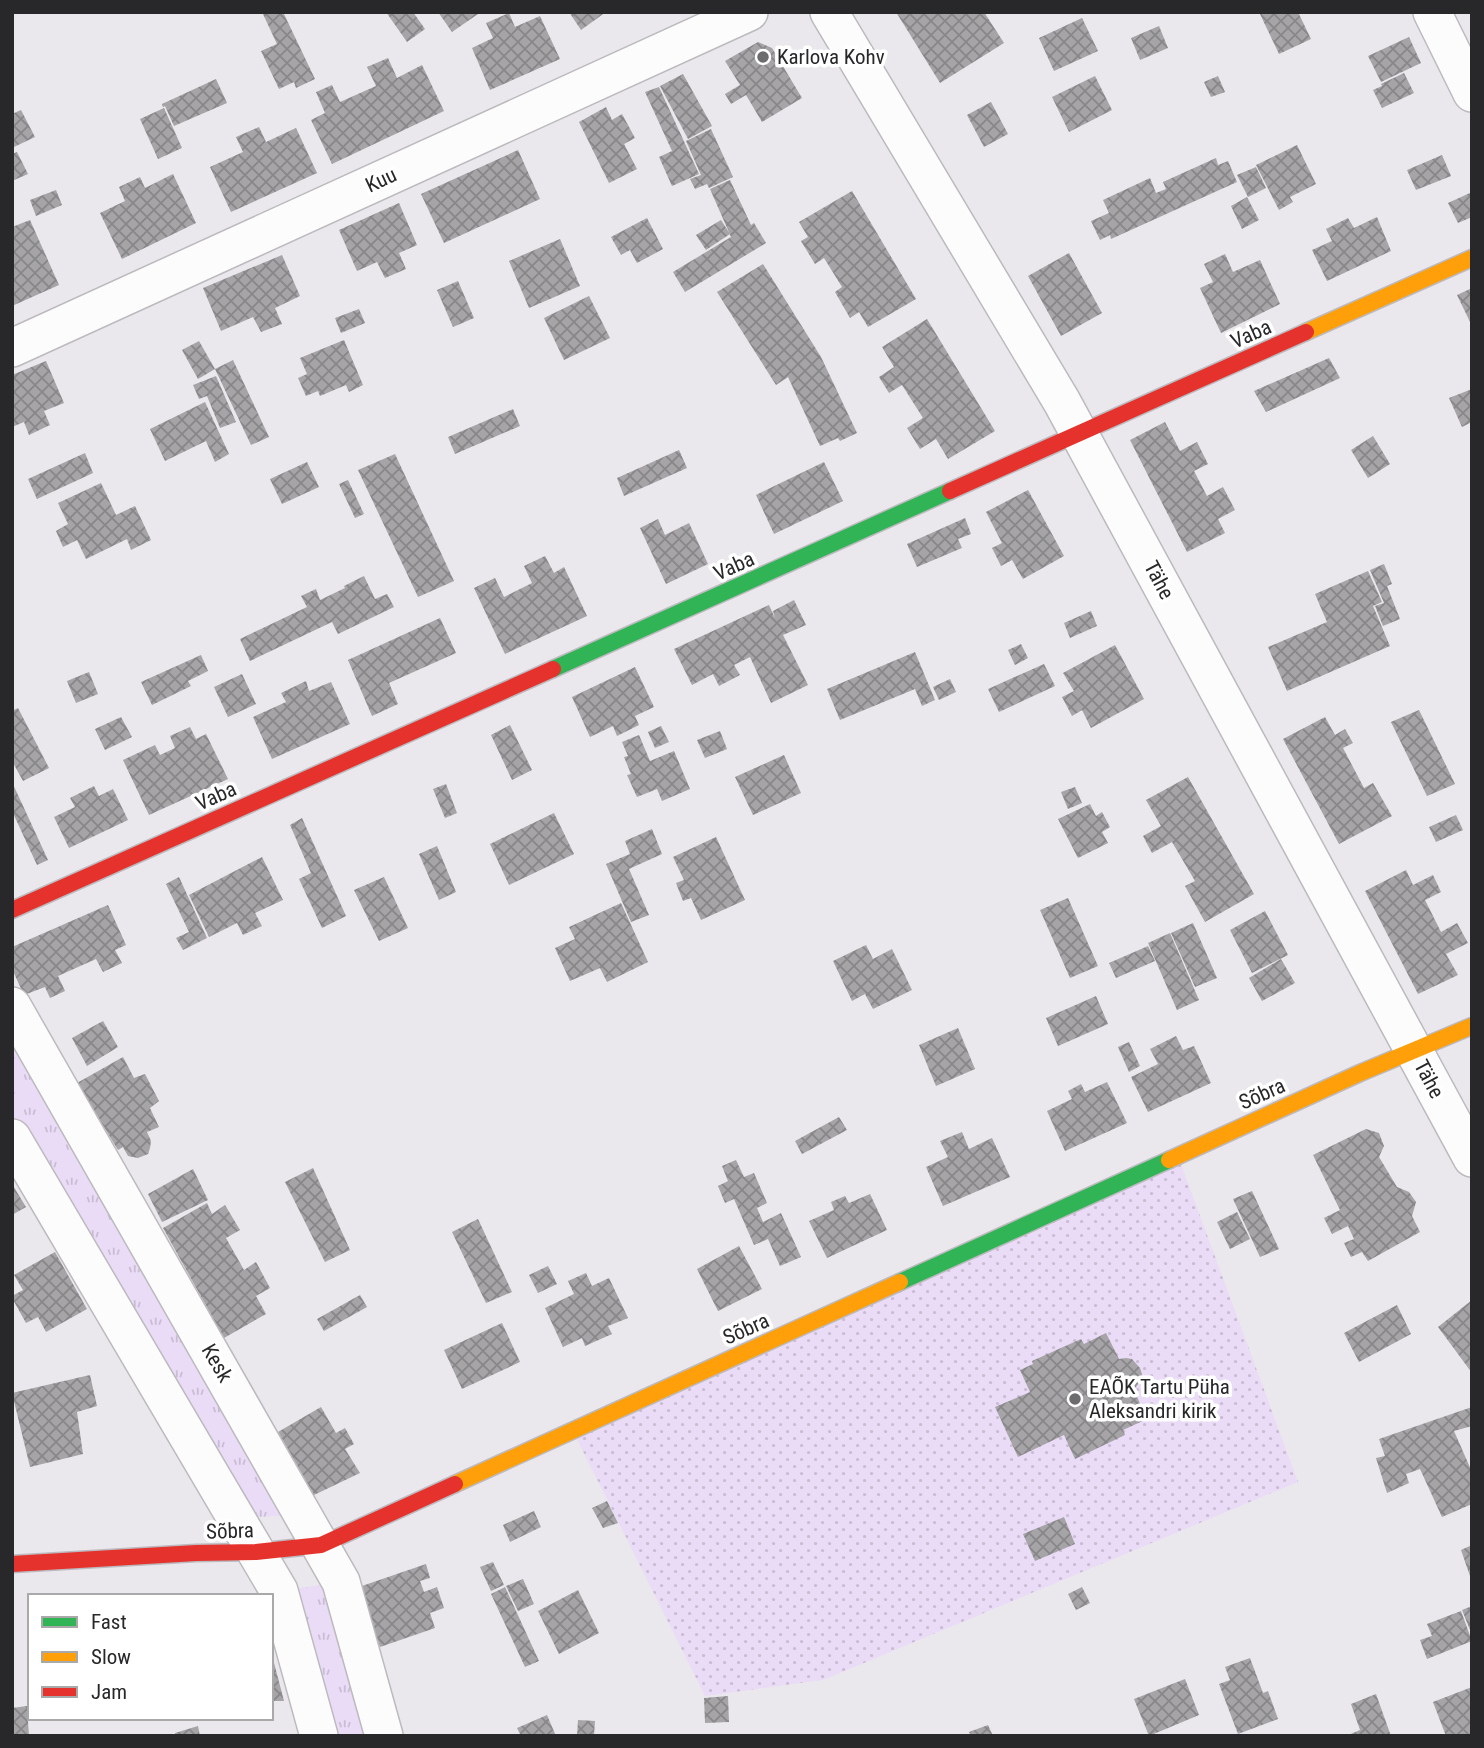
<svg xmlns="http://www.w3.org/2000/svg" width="1484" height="1748" font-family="'Roboto Condensed',sans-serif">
<defs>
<pattern id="grass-tufts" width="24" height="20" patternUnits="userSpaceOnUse" patternTransform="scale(1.75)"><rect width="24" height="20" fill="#eadbf6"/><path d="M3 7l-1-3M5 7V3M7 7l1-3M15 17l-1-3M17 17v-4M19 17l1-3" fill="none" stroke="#c9bcd3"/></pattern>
<pattern id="park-dots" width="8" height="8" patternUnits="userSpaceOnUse" patternTransform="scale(1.75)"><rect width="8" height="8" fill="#eadbf6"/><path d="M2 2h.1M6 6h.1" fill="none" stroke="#c9bcd3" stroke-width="1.8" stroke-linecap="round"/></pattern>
<pattern id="building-cross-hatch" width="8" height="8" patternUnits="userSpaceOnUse" patternTransform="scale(1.75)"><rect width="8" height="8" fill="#a6a4a7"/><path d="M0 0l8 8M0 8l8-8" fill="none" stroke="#878688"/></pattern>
</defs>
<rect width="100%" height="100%" fill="#ebe8ed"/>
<path fill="url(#grass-tufts)" d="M12 1006 300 1509 281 1516 255 1517 12 1138Z
M341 1582 384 1736H319L279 1591Z"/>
<path fill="url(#park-dots)" d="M1178 1156 1298 1482 823 1680 705 1696 573 1431Z"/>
<path fill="url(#building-cross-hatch)" d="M262 12H283L315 79 296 88 294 82 279 89 261 51 277 44Z
M386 12H413L425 29 407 42Z
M438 12H476L478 14 452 32Z
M569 12H606L581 30Z
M896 12H984L1004 43 940 83Z
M1259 12H1298L1311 39 1279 54Z
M509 13 515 27 540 16 560 59 490 90 472 48 493 38 486 23Z
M1082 18 1098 51 1054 71 1039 38Z
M1159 26 1168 48 1140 60 1131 38Z
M1409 37 1421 63 1381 82 1368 56Z
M758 42 772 48 802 98 762 122 746 95 731 104 725 94 740 85 725 61Z
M388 58 397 78 422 65 444 111 332 164 311 120 325 113 316 92 332 85 340 102 376 86 367 67Z
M1404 73 1414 93 1382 108 1373 90 1382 86 1381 84Z
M683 74 712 126 688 139 660 86Z
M1095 76 1112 110 1069 132 1052 97Z
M1218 76 1225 92 1211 97 1204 82Z
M216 79 227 103 174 126 165 106 163 107 162 104Z
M659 87 699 174 672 186 659 157 672 151 645 92Z
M991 102 1008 134 984 147 967 115Z
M606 107 612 120 622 114 635 138 624 144 637 169 609 183 579 122Z
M164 108 182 148 158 159 140 119Z
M21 110 35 137 14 147 12 144V114Z
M259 127 266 142 296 128 317 173 231 212 210 167 243 152 236 137Z
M711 129 733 177 709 188 707 184 695 189 690 179 701 175 686 141Z
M1297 145 1316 184 1290 197 1293 202 1279 210 1256 165Z
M518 150 540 199 444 243 421 194Z
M17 152 28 174 12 181V154Z
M1442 155 1451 176 1416 190 1407 170Z
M1216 158 1218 165 1228 161 1237 182 1111 239 1110 235 1100 240 1091 221 1109 213 1103 200 1150 178 1156 193 1166 189 1163 182Z
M1256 167 1266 188 1248 197 1237 175Z
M173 174 196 223 122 259 100 213 125 201 119 187 140 177 145 188Z
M730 180 751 225 754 223 766 243 685 292 673 272 731 237 710 189Z
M56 190 62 205 36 216 30 200Z
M852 191 916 299 868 327 859 312 850 318 835 292 842 287 824 258 815 264 801 241 808 237 799 222Z
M1472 192V217L1458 223 1448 203Z
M1247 197 1259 220 1242 229 1231 206Z
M399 203 417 245 399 253 406 269 385 278 377 262 357 271 339 230Z
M1377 217 1391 251 1327 281 1312 250 1332 241 1326 229 1348 218 1354 228Z
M647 218 663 249 637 263 630 250 621 255 611 237Z
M30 220 59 285 12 306V227Z
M721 220 730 234 706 250 696 235Z
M560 239 580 286 529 308 509 261Z
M1069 253 1102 313 1061 336 1028 276Z
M1225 254 1233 272 1260 260 1280 304 1221 333 1200 288 1213 282 1204 264Z
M282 255 300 296 275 308 282 324 261 332 253 317 221 331 203 288Z
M763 264 821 357 857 433 840 441 838 438 820 446 788 377 776 385 717 292Z
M458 281 474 318 453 327 437 290Z
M1472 288V326L1457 295Z
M589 296 610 338 564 360 544 318Z
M359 309 365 323 341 333 335 318Z
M927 319 995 431 948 459 936 439 920 449 907 428 923 418 902 385 889 393 879 377 894 367 882 347Z
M344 340 363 385 349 392 346 385 320 396 318 391 306 396 298 378 307 374 300 358Z
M199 341 215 369 198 379 182 350Z
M1329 358 1340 378 1266 412 1254 391Z
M233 360 269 437 251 445 215 369Z
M46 361 64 403 44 411 50 425 29 435 24 422 12 427V375Z
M216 376 236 422 220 428 207 396 199 399 193 385Z
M1472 389V422L1462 427 1449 398Z
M205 402 229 454 215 462 206 441 165 461 150 429Z
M513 409 520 426 455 454 448 437Z
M1165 422 1180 451 1197 442 1208 464 1194 471 1207 496 1223 487 1235 510 1218 519 1225 533 1187 552 1130 440Z
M1373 436 1390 464 1368 478 1351 450Z
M679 450 687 468 624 496 617 478Z
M85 453 93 473 37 499 28 479Z
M395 454 454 581 418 597 358 470Z
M307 462 319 487 282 504 270 479Z
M824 462 843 501 774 534 756 495Z
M348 480 364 514 355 518 339 484Z
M101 483 116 515 135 506 151 540 131 550 127 539 86 559 77 540 63 547 56 531 68 524 58 503Z
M1028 490 1064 556 1023 579 1012 560 1001 566 992 548 1002 543 986 512Z
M965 518 971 534 958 539 962 548 917 567 907 544Z
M658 519 665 535 689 523 708 564 666 584 640 528Z
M545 556 554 573 564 567 587 616 505 654 474 588 495 578 504 597 532 583 524 566Z
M1384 564 1392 584 1387 586 1400 619 1383 626 1375 606 1384 603 1370 570Z
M1368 571 1382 602 1373 606 1390 646 1287 691 1268 647 1327 622 1315 594Z
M364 576 375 599 387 594 394 607 338 634 332 622 250 661 240 639 307 607 301 596 316 589 320 600 345 588 344 586Z
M794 600 806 625 783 635 808 685 771 703 750 657 734 665 740 675 719 686 713 674 692 685 674 649 769 605 775 618 773 611Z
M1091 611 1097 626 1070 638 1064 623Z
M440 618 456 653 389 683 398 704 372 716 348 660Z
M1021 644 1028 658 1015 665 1008 650Z
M1115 645 1144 699 1091 728 1082 710 1072 716 1062 697 1074 691 1063 673Z
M915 652 935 700 922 706 915 689 840 720 827 689Z
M201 655 208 671 188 681 191 686 152 705 141 682Z
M1044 664 1055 686 999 712 988 689Z
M635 667 654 707 635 716 639 725 617 736 613 726 590 737 572 697Z
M89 672 98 694 76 703 67 681Z
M242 674 256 704 228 717 214 687Z
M950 679 956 692 939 700 933 687Z
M306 681 309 691 331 682 350 724 272 759 253 717 286 702 281 693Z
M18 708 49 768 23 781 12 761V711Z
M1419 710 1455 784 1427 796 1391 722Z
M121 717 132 737 105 750 95 729Z
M1325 717 1335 735 1345 729 1353 743 1343 748 1364 788 1373 783 1392 816 1339 844 1283 739Z
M510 725 532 770 512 780 491 735Z
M661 726 669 742 655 748 648 732Z
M190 727 196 739 206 734 228 779 149 815 123 760 155 745 160 755 175 748 170 736Z
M720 731 727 749 705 758 697 740Z
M639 735 650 761 674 751 690 789 662 801 657 789 637 797 627 775 631 774 624 757 628 756 622 742Z
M784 755 801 793 753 815 735 777Z
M1188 777 1254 894 1205 922 1185 886 1195 881 1172 842 1152 853 1143 836 1161 826 1146 800Z
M12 782 48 860 37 865 12 811Z
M446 784 457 813 445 818 433 789Z
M94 786 99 796 113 789 128 820 69 848 54 817 75 807 70 798Z
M1075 787 1082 803 1068 809 1061 792Z
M1090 804 1096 816 1102 812 1110 827 1102 832 1108 843 1078 858 1058 819Z
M554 813 574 854 509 885 490 844Z
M1456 815 1463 830 1436 842 1429 827Z
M302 818 346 916 322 928 299 879 311 873 290 825Z
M652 829 662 854 629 869 649 915 631 922 606 864 630 854 625 841Z
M716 837 745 900 701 920 691 898 683 901 676 883 684 880 673 857Z
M437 846 456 892 439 900 419 854Z
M262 857 283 900 255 913 262 926 243 935 237 923 209 937 189 895Z
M1406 870 1413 885 1433 875 1441 892 1425 900 1441 932 1457 923 1468 943 1446 954 1458 975 1418 994 1365 891Z
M179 877 207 938 183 950 176 938 189 932 166 884Z
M384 877 408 928 379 941 354 890Z
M1068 898 1098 966 1070 978 1040 910Z
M621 903 648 962 607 982 600 968 570 981 555 948 575 939 569 927Z
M108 905 126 945 115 950 122 963 103 972 96 959 58 976 65 991 50 998 45 987 24 995 12 969V947Z
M1265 911 1288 955 1252 973 1230 930Z
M1193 923 1217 978 1195 987 1171 933Z
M1170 933 1199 1000 1177 1010 1148 943Z
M866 945 873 959 892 949 912 990 873 1009 865 994 852 1001 833 961Z
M1148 946 1155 961 1116 978 1109 963Z
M1281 959 1295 983 1262 1001 1249 978Z
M1096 996 1108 1024 1058 1046 1046 1018Z
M103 1021 118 1047 87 1066 72 1038Z
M958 1028 975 1069 936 1086 919 1045Z
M1176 1036 1183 1050 1194 1046 1211 1083 1148 1112 1131 1077 1158 1064 1150 1049Z
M1129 1042 1140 1066 1129 1072 1118 1047Z
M123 1057 134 1078 145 1074 159 1101 150 1108 159 1127 147 1132 151 1141 150 1148 148 1154 138 1158 128 1156 123 1147 118 1150 77 1083Z
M1107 1082 1127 1123 1065 1151 1047 1111 1072 1099 1068 1091 1081 1084 1085 1092Z
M839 1117 847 1130 802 1154 795 1141Z
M1366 1129 1379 1133 1384 1146 1379 1157 1397 1187 1409 1192 1416 1202 1412 1216 1420 1232 1368 1261 1362 1252 1351 1257 1344 1243 1354 1239 1348 1226 1332 1234 1324 1218 1340 1210 1313 1155Z
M962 1132 969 1149 992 1138 1010 1177 943 1206 926 1167 948 1157 940 1141Z
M736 1160 744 1177 754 1173 767 1203 757 1208 763 1222 781 1213 801 1257 780 1266 768 1239 754 1245 734 1199 725 1203 718 1186 728 1181 722 1166Z
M313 1168 350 1250 325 1262 285 1182Z
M193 1169 208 1200 162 1222 148 1194Z
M12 1184 26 1207 12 1215Z
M1252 1191 1279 1249 1260 1257 1233 1199Z
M870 1194 887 1230 827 1258 809 1221 834 1210 831 1202 845 1196 849 1203Z
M207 1203 212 1214 225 1205 240 1230 226 1238 244 1270 256 1262 270 1288 256 1296 266 1314 224 1338 163 1228Z
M1237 1212 1250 1239 1230 1249 1217 1222Z
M478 1219 512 1292 486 1303 452 1232Z
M739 1246 762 1289 718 1311 697 1269Z
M55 1252 87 1309 46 1332 38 1317 26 1323 12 1298V1296L23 1290 14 1275Z
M548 1266 557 1284 538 1293 529 1275Z
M586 1273 592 1286 609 1278 628 1318 608 1326 612 1334 585 1346 582 1338 563 1347 545 1308 574 1294 568 1281Z
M360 1295 367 1307 324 1331 317 1319Z
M1472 1300V1373L1438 1327Z
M1397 1305 1411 1334 1359 1362 1344 1333Z
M502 1323 520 1362 462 1389 444 1350Z
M1106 1333 1119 1359 1126 1358 1132 1359 1140 1368 1142 1374 1141 1380 1134 1390 1147 1419 1123 1430 1125 1435 1075 1459 1064 1435 1018 1457 995 1407 1030 1392 1020 1370 1033 1364 1032 1361 1081 1339 1084 1344Z
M90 1375 97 1406 77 1412 83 1454 30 1467 12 1393Z
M321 1407 336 1433 345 1428 354 1444 345 1449 360 1473 314 1495 278 1432Z
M1472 1407V1426L1454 1431 1472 1472V1504L1442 1517 1420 1469 1406 1474 1409 1483 1387 1493 1376 1458 1385 1456 1379 1439Z
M607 1501 618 1523 603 1528 592 1508Z
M534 1511 541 1527 510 1542 503 1525Z
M1064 1517 1075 1544 1035 1561 1023 1534Z
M1472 1545V1579H1471L1461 1550Z
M493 1562 504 1585 491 1591 480 1567Z
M426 1564 430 1578 420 1581 424 1592 437 1587 444 1608 430 1613 435 1628 380 1647 359 1587Z
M523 1579 534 1604 518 1611 506 1586Z
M505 1587 539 1661 525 1667 491 1594Z
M1082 1587 1090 1603 1076 1610 1068 1594Z
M578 1590 599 1633 559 1654 538 1611Z
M1472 1606V1635L1462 1610Z
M1461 1611 1472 1641 1427 1659 1420 1640 1432 1636 1427 1624Z
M271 1655H272L284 1701H271Z
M1250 1658 1263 1693 1268 1691 1278 1719 1238 1734 1219 1684 1230 1680 1225 1667Z
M1185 1679 1199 1715 1149 1736 1134 1699Z
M1472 1687V1734L1466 1736H1446L1433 1702Z
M1376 1694 1391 1736H1346L1360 1730 1351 1704Z
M728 1696 729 1722 705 1723 704 1698Z
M27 1706 29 1736H12V1708Z
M547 1715 556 1736H521L517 1728Z
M578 1720 595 1721 594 1736H577Z
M988 1725 993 1736H971L969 1732Z
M198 1726 200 1736H175V1733Z"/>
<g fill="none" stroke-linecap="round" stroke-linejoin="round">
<defs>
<path id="street" d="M829 12 1062 402 1472 1158
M1432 12 1472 93
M12 348 749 12
M12 1006 341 1582 384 1736
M12 1138 279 1591 319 1736"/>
<path id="fast" d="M553 669 950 491
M900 1282 1169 1160"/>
<path id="slow" d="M1306 332 1472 258
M1169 1160 1360 1073 1472 1026
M455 1484 900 1282"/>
<path id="jam" d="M950 491 1306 332
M12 910 553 669
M12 1564 196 1553 256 1552 321 1545 455 1484"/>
</defs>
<use href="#street" stroke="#bcbabe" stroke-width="40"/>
<use href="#fast" stroke="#bcbabe" stroke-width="19"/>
<use href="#slow" stroke="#bcbabe" stroke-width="19"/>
<use href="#jam" stroke="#bcbabe" stroke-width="19"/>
<use href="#street" stroke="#fcfcfc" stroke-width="37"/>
<use href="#fast" stroke="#30b455" stroke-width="16"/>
<use href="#slow" stroke="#ff9f0a" stroke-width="16"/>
<use href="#jam" stroke="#e5322d" stroke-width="16"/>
</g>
<g fill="#6c6b6e" stroke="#fff" stroke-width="2.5">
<circle cx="763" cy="57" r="7"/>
<circle cx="1075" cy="1399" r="7"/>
</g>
<g text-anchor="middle" stroke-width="7" stroke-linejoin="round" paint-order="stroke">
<g font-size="21" fill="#282729" stroke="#fff" text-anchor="start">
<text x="777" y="64">Karlova Kohv</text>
<text x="1089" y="1394">EAÕK Tartu Püha<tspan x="1089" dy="24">Aleksandri kirik</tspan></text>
</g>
<g font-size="21" fill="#282729" stroke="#fff">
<text transform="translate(381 180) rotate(-25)" y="7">Kuu</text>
<text transform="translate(1251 334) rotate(-24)" y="7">Vaba</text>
<text transform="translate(734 566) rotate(-24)" y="7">Vaba</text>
<text transform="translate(1159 580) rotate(62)" y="7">Tähe</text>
<text transform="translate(216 796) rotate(-24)" y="7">Vaba</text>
<text transform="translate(1429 1079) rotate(62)" y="7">Tähe</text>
<text transform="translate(1262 1094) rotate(-24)" y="7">Sõbra</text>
<text transform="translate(746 1329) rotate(-24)" y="7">Sõbra</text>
<text transform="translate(217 1363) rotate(60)" y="7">Kesk</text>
<text transform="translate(230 1531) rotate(-2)" y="7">Sõbra</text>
</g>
</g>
<rect width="1484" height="1748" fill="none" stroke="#282729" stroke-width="28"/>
<rect x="28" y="1594" width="245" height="126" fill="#ffffff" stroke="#a9a9a9" stroke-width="2"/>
<rect x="42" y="1617" width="35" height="10" fill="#30b455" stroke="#a9a9a9" stroke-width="2"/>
<text x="91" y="1629" font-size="21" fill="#282729">Fast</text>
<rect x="42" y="1652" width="35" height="10" fill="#ff9f0a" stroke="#a9a9a9" stroke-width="2"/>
<text x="91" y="1664" font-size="21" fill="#282729">Slow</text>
<rect x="42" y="1687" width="35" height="10" fill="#e5322d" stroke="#a9a9a9" stroke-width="2"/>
<text x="91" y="1699" font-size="21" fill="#282729">Jam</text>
</svg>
